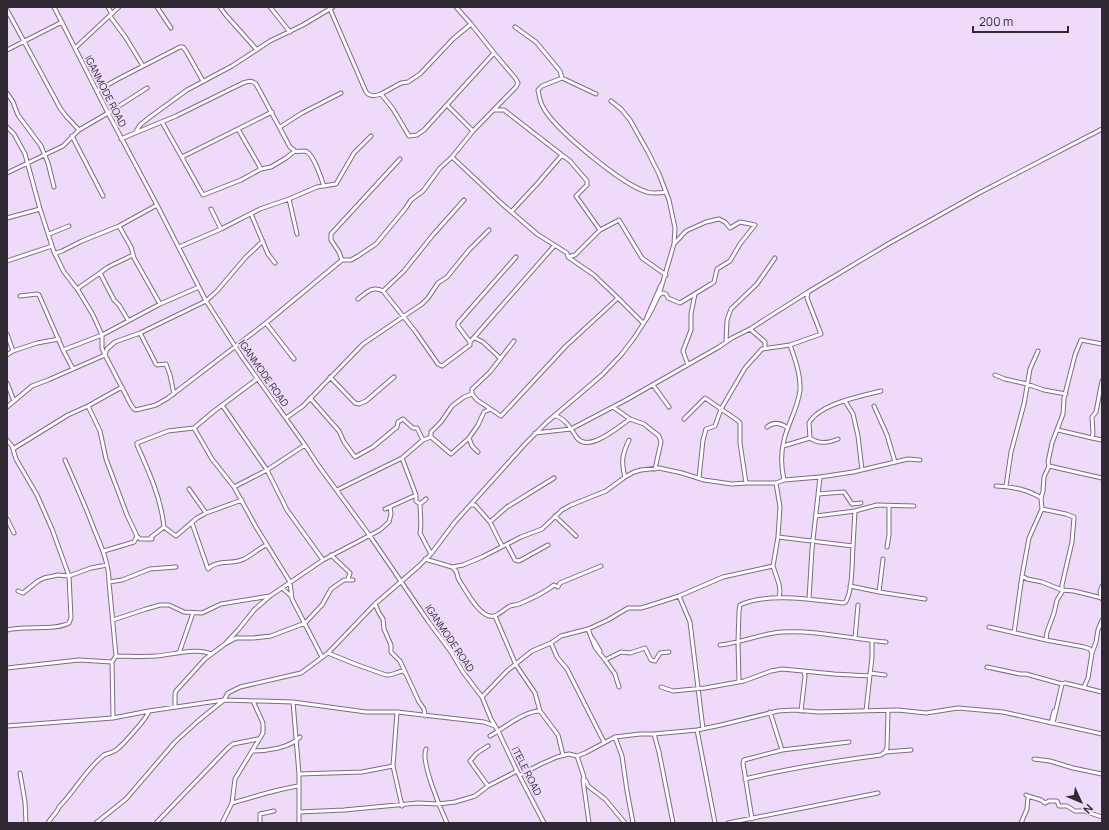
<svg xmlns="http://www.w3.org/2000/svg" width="1109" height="830" font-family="Manrope,sans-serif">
<rect width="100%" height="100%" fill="#efdbf9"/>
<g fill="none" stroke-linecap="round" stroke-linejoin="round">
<defs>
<path id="minor" d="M54 7 108 113 157 205 206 301 242 357 305 445 318 465 370 536 428 621 451 652 463 672 482 697 491 719 498 731 517 771 544 823
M108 7 112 14
M157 7 171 28
M220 7 225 14 257 50
M270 7 290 32
M456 7 471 24
M330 9 366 92C370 97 375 96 381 94
M7 10 60 108 66 116 79 130
M110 16 126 38 143 66
M471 24 494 53 424 130 417 135 409 136 393 109 381 94 401 83 408 82 420 74 453 39Z
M515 27 536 42 560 71 562 78 596 94
M75 48 119 7
M7 50 62 22
M562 78 542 86 538 90C539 95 540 102 543 107 555 130 623 185 647 192 653 194 660 193 666 192
M97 91 118 79 180 47H183L186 51 203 81
M7 93 13 102 18 115 41 146 48 163 54 187
M447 105 473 131
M495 110H504L562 155
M162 122 203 195 241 180 261 169 271 167 286 158 295 151
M7 127 14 134 25 154 40 209 54 252 64 272 78 290 93 315 102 335V348L104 353 131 405 134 409 136 410 156 405 168 398 266 323 342 260H351L358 256 376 244 405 209 411 200 423 191 440 168 452 157 473 131 516 87 518 83 516 79 494 53
M280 127 302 113 341 93
M238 129 261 169
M135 133 176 116 243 83C249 81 251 80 256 84L290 147 295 151C298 152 301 151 305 151 313 152 321 178 324 186
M72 136 103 196
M121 139 135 133 140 125 150 117 187 90 232 66 270 41 303 25 333 7
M182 157 272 112
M452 157 501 203 537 234 567 253 568 257 594 275 618 298 566 346 501 416 477 400 472 394
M7 173 63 146 79 130 108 113 147 88
M289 199 297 234
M211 209 221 229
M511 212 537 184 562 155 570 161 587 181V185L576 196 600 230
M251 214 268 254 275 263
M7 218 40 209
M119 226 131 247 134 258 160 304
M49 234 69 226
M179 247 221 229 260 209 289 199 317 187 336 184 354 153 371 136
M54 252 56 253 62 251 82 241 119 226 157 205
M568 257 575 255 600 230 619 220 642 258 666 275
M342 260 339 252 331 240V234L400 159
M7 261 52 246
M100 273 114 300 119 305 128 320
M77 289 100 273 108 267 133 255
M383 291 404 271 432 236 464 200
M659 295 663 293 666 294 668 298 680 303 711 284 714 282 717 269 730 261 740 244 755 225 740 222 730 228 725 222 719 219 706 222 686 231 674 244
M20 296 37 294 39 295 63 350 73 369
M618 298 643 323
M358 299C366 293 372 285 383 291L415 331 438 364 442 366 470 345V342L554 246
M647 317 661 285
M266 323 294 359
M750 329 765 342V348
M140 333 156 364 157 365 166 364 170 375 174 394
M7 334 13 351 7 355
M475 338 483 342 500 358
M470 342 458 326V323L516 257
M726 342 727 320 731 309 757 284 775 258
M1102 344 1081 340 1075 355 1064 398 1063 414 1052 443 1048 462 1049 466 1044 477 1043 491 1041 498 1042 509 1029 538 1022 576 1027 579 1042 582 1062 590 1074 591 1102 598
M63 350 102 335 160 304 199 287
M13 351 37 343 59 339
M688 365 683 351 691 330V314L695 294
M995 375 1005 379 1027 384 1044 390 1066 394
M330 377 355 403 359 404 366 401 394 377
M1102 381 1096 412 1092 417 1093 433 1092 438 1102 440
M7 383 14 401
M653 385 669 407
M472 394V389L490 372 514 341
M310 398 339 431 344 442 352 453 355 457 373 447 397 427 398 422 403 419 413 428H417L423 440
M845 401 853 414 858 436 862 470
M222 405 267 470 287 510 323 560
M88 406 100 431 106 459 127 515 137 536 140 539H152L151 537 164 527
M874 406 887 435 895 462
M7 407 32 386 48 380 105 355 107 349 115 342 140 333 206 301 217 291 246 257 263 241
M613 407 630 419 644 424 659 436 661 442 655 469
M556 416C565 419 570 427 575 435 586 456 618 427 630 419
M286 418 303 406 363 344 422 304 428 298 438 283 447 277 469 250 489 230
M684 419 705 398 737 420 740 423V443L746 483
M767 427C774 421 781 423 788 428
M194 428 212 459 234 487 256 527 290 582 292 599 322 657
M1058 430 1092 438
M535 433 571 429 626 400 719 347 732 338 750 329 808 292 888 244 979 193 1102 129
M431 437 451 454 469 438 478 425 484 412 490 409
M431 437V432L441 422 452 406 464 397 472 394
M469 438 472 446 478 452
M810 438 809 423C819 404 861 396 881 391
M7 440 12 446 16 459 37 495 52 529 69 576 71 618 69 623C55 631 24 625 7 630
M783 446 810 438C818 444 829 443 838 439
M13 449 68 415 88 406 122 387
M402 458 416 495V501L420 504C420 513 422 524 420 533L431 554
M65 460C75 483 85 505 94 529 101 546 109 563 109 582L116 656 112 662 113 718
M1049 466 1102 478
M625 477C621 461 622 455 629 440
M699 478 703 440 706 429 715 426 721 409 745 368 762 349 790 345 821 334 807 298 808 292
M784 480 820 477
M776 483 780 507 778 537 773 566 779 584 780 591 779 598
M996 486C1011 486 1029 490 1041 498
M1006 486 1011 452 1024 404 1030 369 1038 351
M234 487 267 470 305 445
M189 489 206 513
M337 490 402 458 423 440 431 437
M818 494 844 492 852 504 861 503
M420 504 426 499
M471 505H475L490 522 502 546
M385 509 416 495
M1042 509 1066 514 1074 517 1072 542 1062 585V592L1057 600 1054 613 1047 632 1046 640
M855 511 877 505 914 506
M555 516 576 536
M816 516 855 511 853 546
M7 519 14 533
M490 522 507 507 554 478
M192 523 208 569C217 559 233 565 244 559 252 555 258 549 266 545L267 546
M164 527C161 498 149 472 137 445V443L168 431 194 428 213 412 257 379
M164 527 176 536 197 518 206 513 242 500
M507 545 515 560 519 561 548 545
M887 547 889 535V506
M104 551 134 542 137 536
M331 555 350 573 348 579
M425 559 452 567C459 572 456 575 459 580 465 589 481 620 494 616 499 615 504 609 510 606 513 605 516 605 519 604 531 599 544 593 554 585L558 587 560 583 601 566
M452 567 463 565 482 557 521 537 542 529 562 510 571 505 606 491 625 477 634 472 641 470 659 468 682 473 704 480 732 484 746 483H776L784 480C781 467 781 452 784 440 788 423 798 408 800 390 801 375 795 359 790 345
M109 582 122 580 150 569 176 567
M850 586 879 592 925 599
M1102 586 1100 592 1102 599
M282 588 291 596
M18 591 23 593 38 581 44 578 58 575 69 576 91 568 107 565
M879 592 883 559
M679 596 690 622 703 729
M809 599 812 549 820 477 853 472 908 459 920 460
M375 604 379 613 383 619 384 629 391 645V652L400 661 419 702 424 709 425 716
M495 616 516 665 535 693 540 711 558 735 563 755
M113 620 146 609 160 605H169L184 612 202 613 221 604 270 596 323 560 380 530 389 522 391 514 390 507
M989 627 1046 640 1084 647 1090 649 1092 654
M588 629 595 647 605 660 621 652 630 653 645 648 651 660 655 661 660 653 669 652
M1014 633 1022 576
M855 638 858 605
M593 639 600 651
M551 643 557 657 567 669 604 742
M225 644 236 638H253L271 636 305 623 322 605 331 589 344 580H353
M720 645C741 643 762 633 783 632 817 630 852 639 886 642
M179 653 193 613
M328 653 355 664 386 675C392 676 396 672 403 671L405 673
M116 656C129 656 143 657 156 656 172 655 197 647 211 654
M605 660 615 674 619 687
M987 667 1020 674H1026L1062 684 1053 723
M7 668 79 660 112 662
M870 673 885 675
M739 681 738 642 739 611 740 605C767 592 814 600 843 603 846 602 846 602 847 599 853 588 852 559 853 546L778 537
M1062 684 1065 683 1102 692
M661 687 673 691 705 688 744 681 771 671 782 669 834 674 870 676
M1084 687 1088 678 1092 653 1096 642 1098 630 1102 620
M482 697 507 671 532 651 551 643 561 636 588 629 608 620 628 608H641L651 605 679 596 723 577 773 566
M293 702 299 774V823
M175 707V694L176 691 205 659 225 644 239 629 254 610 270 596
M801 711 805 676 804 671
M866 711 872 657V641
M397 712 393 766 402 806
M770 712 782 750
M1051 723 1054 711
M7 726 113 718 149 711 224 700 293 702 366 712H397L484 722 495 726
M697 730 715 823
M654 734 659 752 673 823
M490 736C504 728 524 711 540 711
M615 737 622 756 627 791 633 823
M426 749C420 761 441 810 447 823
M252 751C267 751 290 748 300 737
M885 752 911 750
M577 756 584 777 583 780 586 781 588 786 605 799 625 823
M1034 759 1050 761 1073 768 1102 774
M20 773 25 802 26 823
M299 774 362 772 393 766
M520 775 541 764 557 757 569 754 577 756 585 753 615 737 640 734H654L697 730 721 725 778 711 794 710 819 712 898 710 926 713 958 708 1003 712 1102 734
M745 779C790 768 835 761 881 755L885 752 887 748 888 711
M583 780 589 823
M488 786 470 761 477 753 488 746
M1026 795 1028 796 1041 800 1045 803 1049 801H1057L1059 806H1067L1075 811H1084L1102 817
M232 803C255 797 276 789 299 786
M299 812 344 810 418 803 438 804 455 802 475 796 488 786 517 771
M752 819 743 763 744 760 782 750 849 742
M48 823C51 817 57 813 59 807 75 791 86 769 104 755 108 753 112 753 116 750 122 746 148 717 149 711
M96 823 126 799 175 742 198 721 224 700 228 693 240 687 301 673 328 653 375 604 419 566 431 554 455 522 525 444 547 422 602 375 621 355 634 338 649 315 659 295 674 244 675 228 669 200 659 174 648 152 630 120 621 109 611 101
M156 823 228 748 233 744 258 739
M222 823 232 803 235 779 263 733V723L253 701
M260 823V814L274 811
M728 823 878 793
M1021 823 1027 809 1028 796"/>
</defs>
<use href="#minor" stroke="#7d6b86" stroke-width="5"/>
<use href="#minor" stroke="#fff" stroke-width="3"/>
</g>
<g text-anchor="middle" stroke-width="4" stroke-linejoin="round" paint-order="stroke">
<g font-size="10" fill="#302934" stroke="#efdbf9">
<text transform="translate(106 91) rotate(63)" y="4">IGANMODE ROAD</text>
<text transform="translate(264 373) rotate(55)" y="4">IGANMODE ROAD</text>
<text transform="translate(450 638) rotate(56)" y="4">IGANMODE ROAD</text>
<text transform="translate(527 771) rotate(63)" y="4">ITELE ROAD</text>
</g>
</g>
<rect width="1109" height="830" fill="none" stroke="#302934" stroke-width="16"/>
<g transform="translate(1081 802) rotate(134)" stroke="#efdbf9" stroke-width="3" paint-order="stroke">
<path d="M0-3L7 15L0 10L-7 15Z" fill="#302934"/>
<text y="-6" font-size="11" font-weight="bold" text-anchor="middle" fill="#302934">N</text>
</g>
<path d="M973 26v6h95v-6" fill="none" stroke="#302934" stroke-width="2"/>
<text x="979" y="26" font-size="12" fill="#302934" stroke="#efdbf9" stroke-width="3" paint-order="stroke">200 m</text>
</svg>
